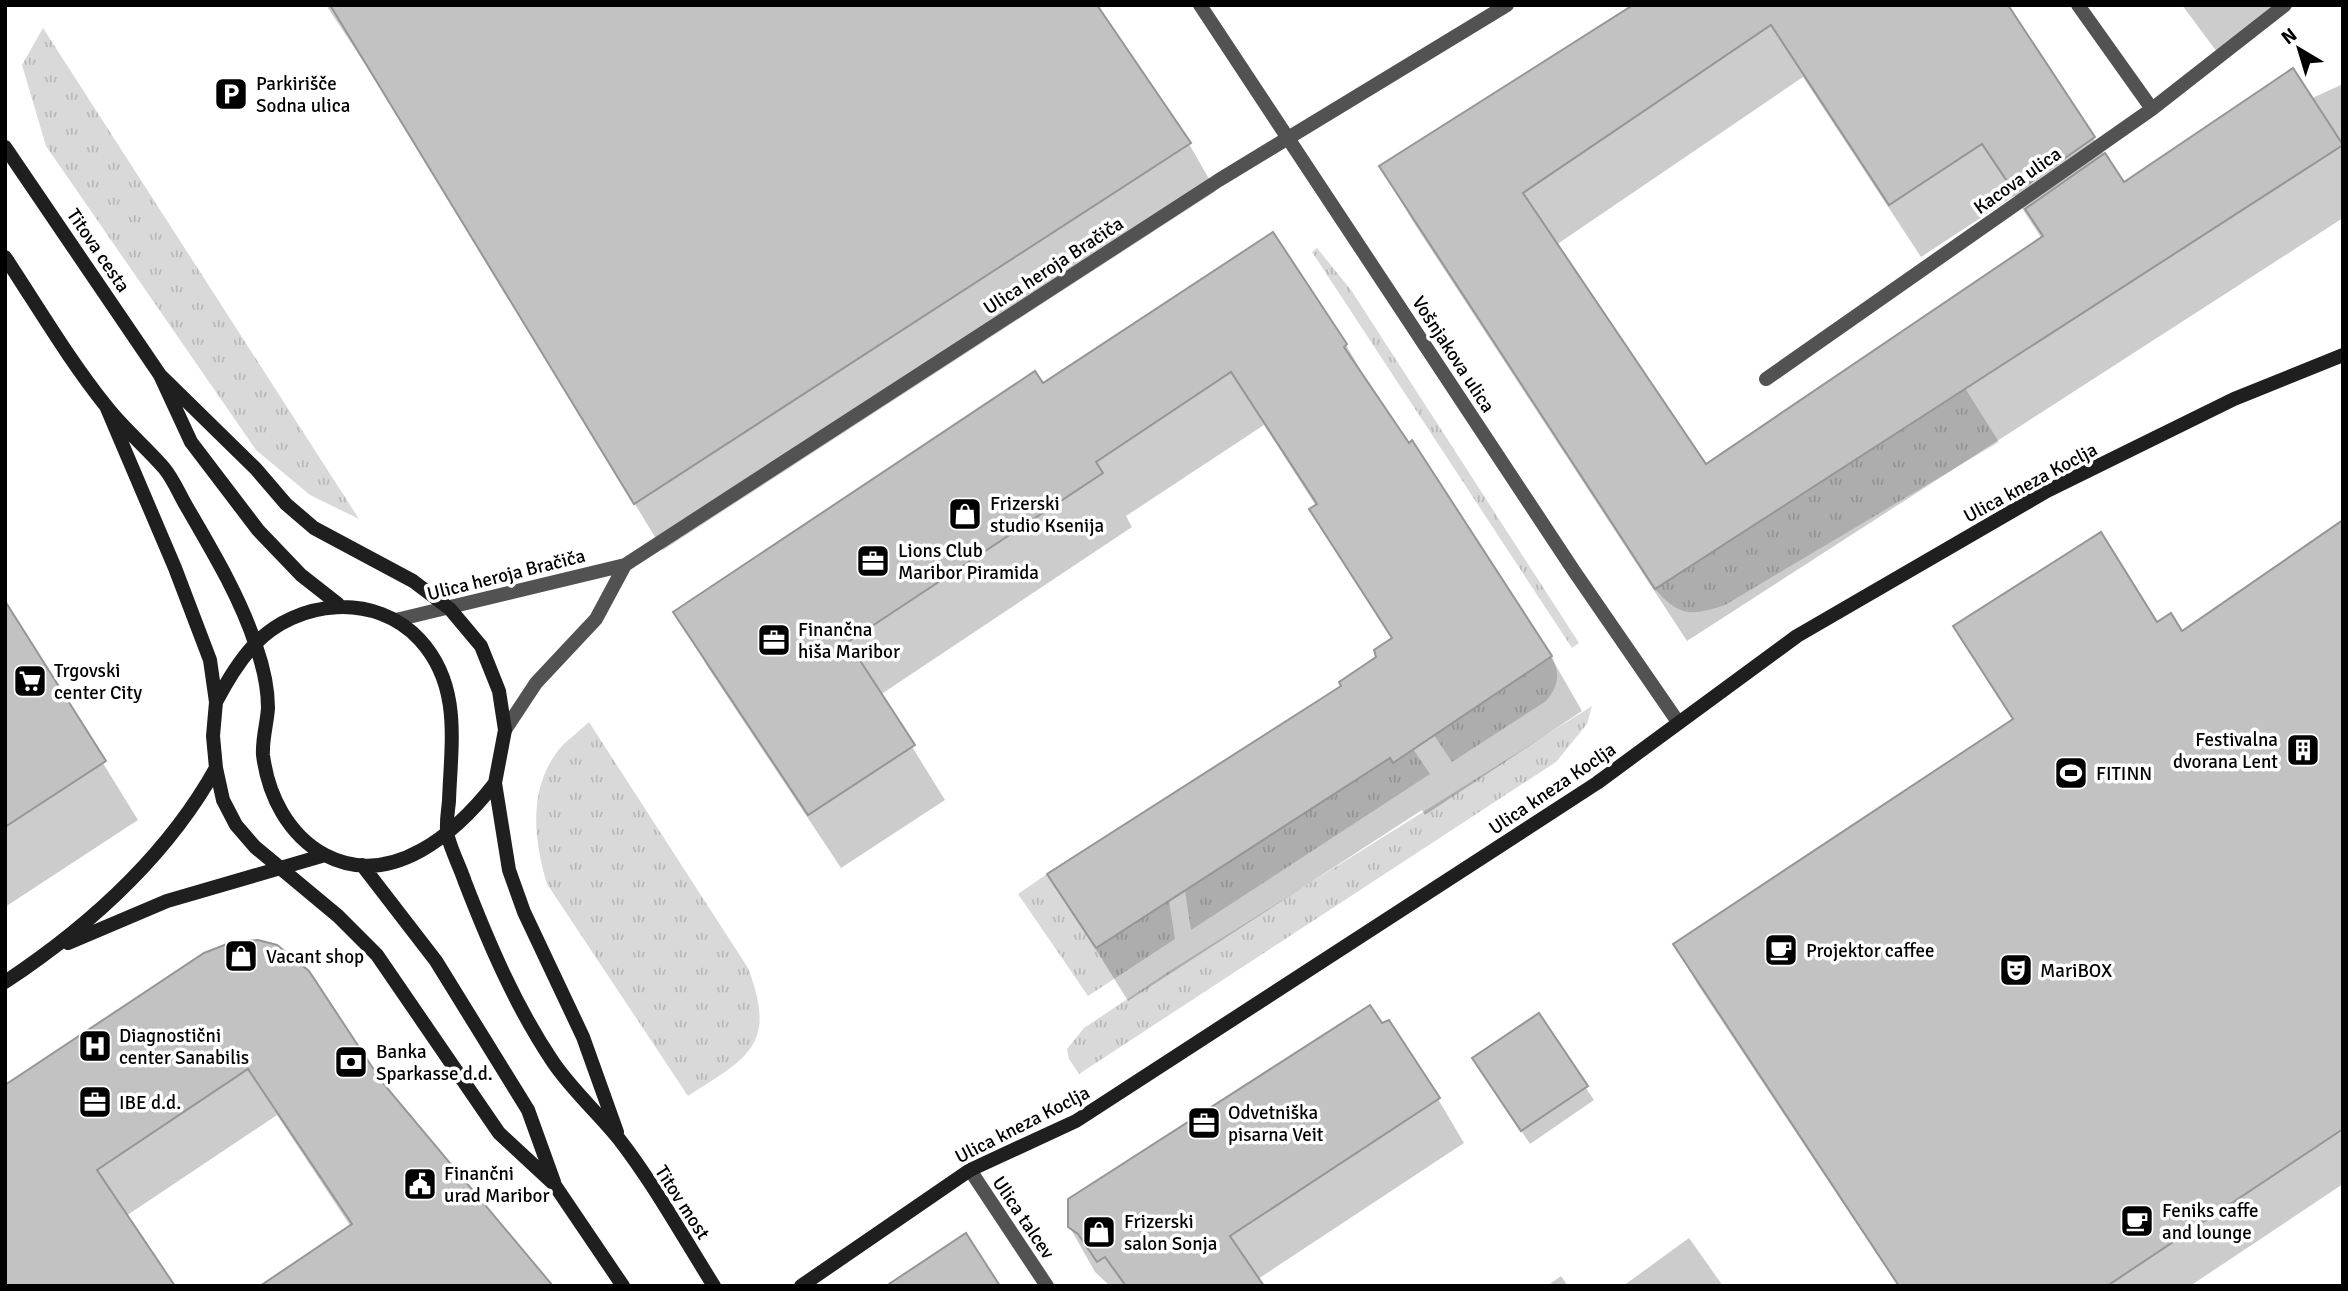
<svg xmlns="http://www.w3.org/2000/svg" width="2348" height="1291" font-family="Signika,sans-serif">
<defs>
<pattern id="grass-tufts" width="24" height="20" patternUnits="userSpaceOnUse" patternTransform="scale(1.75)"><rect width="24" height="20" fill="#d9d9d9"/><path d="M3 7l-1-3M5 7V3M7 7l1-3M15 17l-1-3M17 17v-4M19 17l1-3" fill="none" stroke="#b8b8b8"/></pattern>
</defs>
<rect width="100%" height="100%" fill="#fff"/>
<path fill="url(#grass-tufts)" d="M43 28 359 519 310 495 256 450 46 146 22 65Z
M1317 248 1351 290 1579 643 1572 648 1312 252Z
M1965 388 1999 442 1725 605C1692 616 1679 617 1655 589Z
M1552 656C1560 674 1559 686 1546 701L1452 762 1434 735Z
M1592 706 1587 724 1556 762 1079 1074 1069 1059 1067 1049 1084 1028 1171 970Z
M589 722 748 968C778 1046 747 1058 688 1096L547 884C534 841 528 791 557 752 565 741 579 732 589 722Z
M1413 749 1430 774 1191 930 1185 891 1390 758 1393 762Z
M1047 874 1096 948 1169 901 1175 939 1088 996 1018 894Z"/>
<path fill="#0003" fill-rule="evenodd" d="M326 5H1095L1189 144 1216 191 663 550 375 79Z
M1636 5H2005L2124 184 2343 84V218L1687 641 1412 220 1381 167ZM1803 77 1921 257 2014 196 2042 239 1705 467 1556 245Z
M2182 5H2295L2223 60Z
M1346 345 1377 398 1408 445 1411 443 1551 657 1582 711 1425 815 1422 810 1128 1001 1049 874 1343 686 1379 657 1392 640 1311 509 1316 506 1264 425 1126 516 1132 527 880 695 945 800 841 868 707 666 676 612 1043 385Z
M2343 523V1184L2190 1286H1898L1698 985 1675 945 2013 720 1955 627 2157 624 2182 633Z
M5 604 138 820 5 907Z
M232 944 381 1083 351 1227 277 1115 126 1216 5 1286Z
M1538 1016 1594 1100 1530 1144 1482 1072Z
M1438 1099 1464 1143 1258 1279 1262 1286H1110L1095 1272 1069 1226Z
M1689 1238 1723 1286H1623Z
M1561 1276 1568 1286H1547Z"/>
<path fill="#c2c2c2" stroke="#969696" stroke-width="2" d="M330 5H1097L1191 143 634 504Z
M1633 5H2008L2095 137 2015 193 1982 144 1889 205 1771 25 1523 193 1706 464 2043 236 2025 209 2105 153 2124 182 2293 68 2343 145 1655 589 1379 166Z
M1273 232 1347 344 1344 347 1409 443 1412 440 1552 656 1393 763 1390 758 1096 948 1047 874 1341 686 1339 682 1376 657 1374 650 1392 638 1309 509 1317 504 1231 372 1096 462 1103 473 848 642 915 745 808 815 673 612 1035 371 1043 383Z
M2343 520V1129L2107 1286H1899L1673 944 2013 719 1953 626 2101 532 2157 622 2171 613 2182 631Z
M5 601 106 761 5 827Z
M258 940 277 945 309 971 382 1082 553 1286H260L352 1224 248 1069 97 1170 175 1286H5V1085L204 953 232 942Z
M1370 1005 1382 1023 1389 1020 1440 1098 1230 1236 1264 1286H1126L1105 1257 1097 1262 1078 1234 1068 1227V1199Z
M1539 1013 1588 1086 1521 1131 1472 1058Z
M966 1233 1000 1286H886Z"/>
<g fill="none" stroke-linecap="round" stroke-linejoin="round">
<path stroke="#525252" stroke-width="14" d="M1200 5 1574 571 1678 722
M2078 5 2152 109
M1766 379 2152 109 2285 5
M396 620 625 565 1219 180 1507 5
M505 730 536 683 596 619 625 565
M970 1170 1047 1286"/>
<path stroke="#1f1f1f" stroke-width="14" d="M5 147 160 375 191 442 258 530 301 575 338 604
M5 257C38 307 69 360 106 406 123 428 146 447 164 468 174 480 180 496 188 509 213 552 241 599 256 646 263 666 268 686 268 708 267 724 262 739 263 755 268 795 288 835 325 855 392 890 457 832 495 783
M160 375 256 469 286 504 314 528 413 581 450 609 481 646 499 691 505 730 495 783 509 870 524 912 583 1037 617 1132
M106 406 175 568 210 660 216 702 213 736 216 768 223 800 236 825 255 847 338 916 377 955 499 1133 554 1184 623 1286
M216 702C227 681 238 662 254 645 297 599 376 592 420 640 462 686 451 743 449 801 448 812 445 827 448 837 452 852 460 867 465 882 489 944 516 1007 553 1062 572 1090 598 1113 619 1139 654 1184 683 1237 714 1286
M362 865 436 961 528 1110 554 1182
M68 943 167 901 325 855
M5 982C88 927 167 856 216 768
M801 1286 970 1170 1076 1121 1597 783 1797 636 2047 491 2234 399 2343 355"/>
</g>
<defs>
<symbol id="parking-square" viewBox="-11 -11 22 22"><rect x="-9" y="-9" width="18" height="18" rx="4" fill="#000" stroke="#fff"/><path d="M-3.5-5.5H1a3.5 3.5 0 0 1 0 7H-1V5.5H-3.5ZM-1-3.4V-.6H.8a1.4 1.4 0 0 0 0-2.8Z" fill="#fff"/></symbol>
<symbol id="shop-square" viewBox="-11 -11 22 22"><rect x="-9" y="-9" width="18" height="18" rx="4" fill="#000" stroke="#fff"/><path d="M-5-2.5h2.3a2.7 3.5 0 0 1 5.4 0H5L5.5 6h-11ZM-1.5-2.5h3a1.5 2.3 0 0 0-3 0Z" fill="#fff"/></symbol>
<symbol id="office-square" viewBox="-11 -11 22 22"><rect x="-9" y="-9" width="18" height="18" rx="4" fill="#000" stroke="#fff"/><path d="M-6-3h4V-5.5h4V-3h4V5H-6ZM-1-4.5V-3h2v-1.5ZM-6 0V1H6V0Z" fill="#fff"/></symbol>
<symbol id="supermarket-square" viewBox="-11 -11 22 22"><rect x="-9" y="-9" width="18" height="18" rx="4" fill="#000" stroke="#fff"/><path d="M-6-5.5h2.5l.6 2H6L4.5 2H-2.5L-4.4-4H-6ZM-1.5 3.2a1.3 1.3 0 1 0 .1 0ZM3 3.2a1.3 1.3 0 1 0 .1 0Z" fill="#fff"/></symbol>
<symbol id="building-square" viewBox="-11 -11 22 22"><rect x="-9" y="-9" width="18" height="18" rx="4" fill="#000" stroke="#fff"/><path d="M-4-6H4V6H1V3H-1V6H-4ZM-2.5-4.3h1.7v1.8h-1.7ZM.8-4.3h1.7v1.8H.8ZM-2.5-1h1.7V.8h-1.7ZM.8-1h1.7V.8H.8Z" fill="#fff"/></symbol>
<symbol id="stadium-square" viewBox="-11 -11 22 22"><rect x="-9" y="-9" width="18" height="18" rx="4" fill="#000" stroke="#fff"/><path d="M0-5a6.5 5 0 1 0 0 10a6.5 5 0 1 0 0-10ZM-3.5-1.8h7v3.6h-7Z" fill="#fff"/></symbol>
<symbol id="cafe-square" viewBox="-11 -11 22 22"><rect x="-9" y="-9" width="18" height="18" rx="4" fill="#000" stroke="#fff"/><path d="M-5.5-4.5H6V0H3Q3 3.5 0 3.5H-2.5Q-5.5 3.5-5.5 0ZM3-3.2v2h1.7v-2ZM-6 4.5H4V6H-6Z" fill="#fff"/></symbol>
<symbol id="theatre-square" viewBox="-11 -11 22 22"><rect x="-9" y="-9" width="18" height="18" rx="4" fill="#000" stroke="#fff"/><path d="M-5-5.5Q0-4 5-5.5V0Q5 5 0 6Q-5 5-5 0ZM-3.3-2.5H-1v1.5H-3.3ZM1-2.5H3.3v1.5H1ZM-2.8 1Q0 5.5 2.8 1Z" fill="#fff"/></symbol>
<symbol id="hospital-square" viewBox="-11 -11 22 22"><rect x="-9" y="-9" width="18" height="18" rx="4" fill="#000" stroke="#fff"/><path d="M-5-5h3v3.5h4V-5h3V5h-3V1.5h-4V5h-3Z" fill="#fff"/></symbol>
<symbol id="bank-square" viewBox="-11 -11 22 22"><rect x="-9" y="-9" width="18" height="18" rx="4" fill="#000" stroke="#fff"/><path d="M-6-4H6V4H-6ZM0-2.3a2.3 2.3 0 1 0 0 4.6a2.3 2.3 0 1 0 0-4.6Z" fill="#fff"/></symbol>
<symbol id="civic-square" viewBox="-11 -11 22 22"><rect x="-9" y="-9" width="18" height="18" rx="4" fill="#000" stroke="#fff"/><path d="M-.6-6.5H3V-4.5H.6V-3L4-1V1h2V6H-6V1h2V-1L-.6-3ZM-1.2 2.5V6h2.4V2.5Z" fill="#fff"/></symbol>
</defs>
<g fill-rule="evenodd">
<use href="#parking-square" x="212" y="75" width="38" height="38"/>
<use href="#shop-square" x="946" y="495" width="38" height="38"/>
<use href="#office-square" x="854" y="542" width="38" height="38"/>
<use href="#office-square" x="755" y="621" width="38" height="38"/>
<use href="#supermarket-square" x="11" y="662" width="38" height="38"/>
<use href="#building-square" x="2284" y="731" width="38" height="38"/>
<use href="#stadium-square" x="2052" y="754" width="38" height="38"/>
<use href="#cafe-square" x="1762" y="931" width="38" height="38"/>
<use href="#shop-square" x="222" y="937" width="38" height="38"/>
<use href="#theatre-square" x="1997" y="951" width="38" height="38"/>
<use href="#hospital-square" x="76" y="1027" width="38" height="38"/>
<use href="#bank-square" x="332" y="1043" width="38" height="38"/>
<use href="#office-square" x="76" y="1083" width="38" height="38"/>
<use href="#office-square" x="1185" y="1104" width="38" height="38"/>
<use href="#civic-square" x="401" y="1165" width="38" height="38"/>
<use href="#cafe-square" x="2118" y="1202" width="38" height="38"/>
<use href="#shop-square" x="1080" y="1213" width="38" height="38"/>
</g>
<g text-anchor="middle" stroke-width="7" stroke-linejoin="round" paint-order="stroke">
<g font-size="19" fill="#000" stroke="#fff" text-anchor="start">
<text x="256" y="90">Parkirišče<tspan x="256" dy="22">Sodna ulica</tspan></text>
<text x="990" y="510">Frizerski<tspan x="990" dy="22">studio Ksenija</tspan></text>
<text x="898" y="557">Lions Club<tspan x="898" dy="22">Maribor Piramida</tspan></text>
<text x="798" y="636">Finančna<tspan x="798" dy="22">hiša Maribor</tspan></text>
<text x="54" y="677">Trgovski<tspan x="54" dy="22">center City</tspan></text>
<text x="2278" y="746" text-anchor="end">Festivalna<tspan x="2278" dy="22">dvorana Lent</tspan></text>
<text x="2096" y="780">FITINN</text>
<text x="1806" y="957">Projektor caffee</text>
<text x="266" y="963">Vacant shop</text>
<text x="2040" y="977">MariBOX</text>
<text x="119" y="1042">Diagnostični<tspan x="119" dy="22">center Sanabilis</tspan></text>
<text x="376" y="1058">Banka<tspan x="376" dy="22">Sparkasse d.d.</tspan></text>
<text x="119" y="1109">IBE d.d.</text>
<text x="1228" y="1119">Odvetniška<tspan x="1228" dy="22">pisarna Veit</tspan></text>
<text x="444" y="1180">Finančni<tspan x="444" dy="22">urad Maribor</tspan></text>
<text x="2162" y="1217">Feniks caffe<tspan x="2162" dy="22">and lounge</tspan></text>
<text x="1124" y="1228">Frizerski<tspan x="1124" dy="22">salon Sonja</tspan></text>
</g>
<g font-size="19" fill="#000" stroke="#fff">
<text transform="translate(2017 180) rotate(-35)" y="7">Kacova ulica</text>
<text transform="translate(99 250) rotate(56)" y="7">Titova cesta</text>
<text transform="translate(1053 265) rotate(-33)" y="7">Ulica heroja Bračiča</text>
<text transform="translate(1454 354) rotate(57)" y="7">Vošnjakova ulica</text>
<text transform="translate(2030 482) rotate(-28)" y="7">Ulica kneza Koclja</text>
<text transform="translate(506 574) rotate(-14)" y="7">Ulica heroja Bračiča</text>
<text transform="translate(1552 788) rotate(-34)" y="7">Ulica kneza Koclja</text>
<text transform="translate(1022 1124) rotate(-27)" y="7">Ulica kneza Koclja</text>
<text transform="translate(683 1202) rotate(57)" y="7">Titov most</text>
<text transform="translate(1024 1217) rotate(56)" y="7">Ulica talcev</text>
</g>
</g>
<rect width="2348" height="1291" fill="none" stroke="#000000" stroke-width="14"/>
<g transform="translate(2299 49) rotate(322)" stroke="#ffffff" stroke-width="5" paint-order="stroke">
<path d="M0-5L12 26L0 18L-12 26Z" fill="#000000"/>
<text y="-10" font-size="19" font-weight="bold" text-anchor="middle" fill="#000000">N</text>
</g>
</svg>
